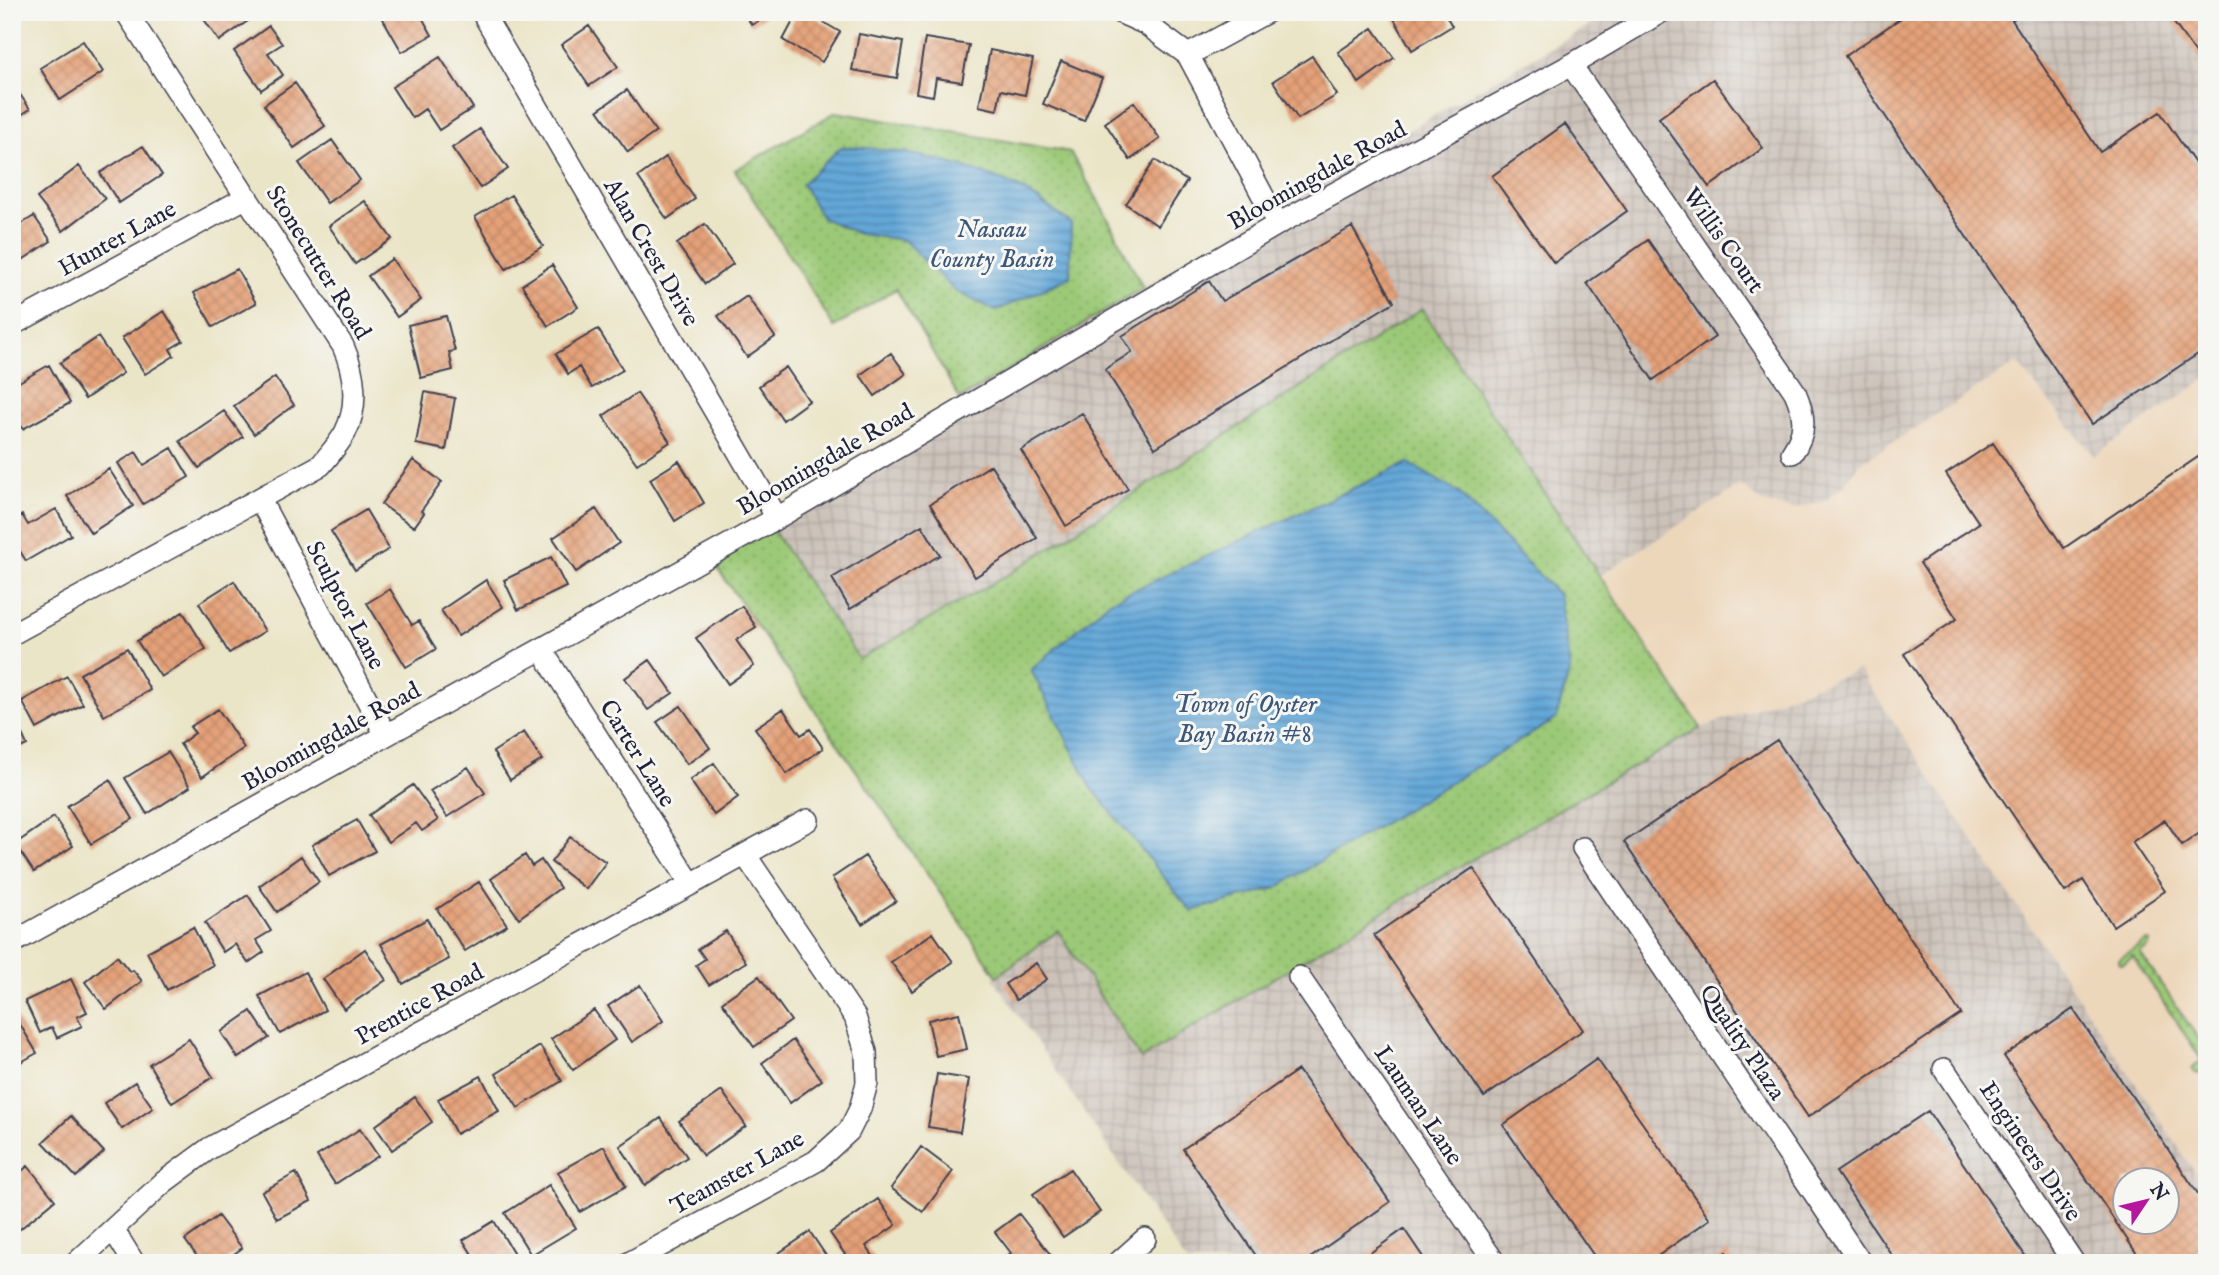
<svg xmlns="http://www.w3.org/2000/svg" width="2219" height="1275" font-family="'IM FELL English',serif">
<defs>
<pattern id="industrial-grid" width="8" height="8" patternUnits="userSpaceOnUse" patternTransform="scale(1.75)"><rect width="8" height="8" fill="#ccc2b9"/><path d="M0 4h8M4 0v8" fill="none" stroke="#afa6a0"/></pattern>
<pattern id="grass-dots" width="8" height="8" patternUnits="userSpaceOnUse" patternTransform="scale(1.75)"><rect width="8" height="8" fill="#9cc977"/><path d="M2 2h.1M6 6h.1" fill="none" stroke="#86ac68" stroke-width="1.8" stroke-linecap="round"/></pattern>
<pattern id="water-rules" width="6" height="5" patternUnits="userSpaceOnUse" patternTransform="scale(1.75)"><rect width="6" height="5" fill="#63a7d8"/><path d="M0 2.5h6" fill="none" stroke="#5188b0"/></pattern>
<pattern id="building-cross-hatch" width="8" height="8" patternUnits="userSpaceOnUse" patternTransform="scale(1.75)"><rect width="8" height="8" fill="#e4a178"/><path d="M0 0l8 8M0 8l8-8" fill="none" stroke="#c38a69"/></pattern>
</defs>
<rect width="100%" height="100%" fill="#f6f6f2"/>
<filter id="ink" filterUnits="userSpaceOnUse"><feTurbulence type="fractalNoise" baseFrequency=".0143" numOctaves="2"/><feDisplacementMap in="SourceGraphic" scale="14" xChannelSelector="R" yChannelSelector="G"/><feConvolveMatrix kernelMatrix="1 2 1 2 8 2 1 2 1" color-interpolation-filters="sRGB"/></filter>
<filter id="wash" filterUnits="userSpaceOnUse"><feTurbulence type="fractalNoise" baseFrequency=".00686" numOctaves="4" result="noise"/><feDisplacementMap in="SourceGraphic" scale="28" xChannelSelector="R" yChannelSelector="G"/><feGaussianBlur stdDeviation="1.57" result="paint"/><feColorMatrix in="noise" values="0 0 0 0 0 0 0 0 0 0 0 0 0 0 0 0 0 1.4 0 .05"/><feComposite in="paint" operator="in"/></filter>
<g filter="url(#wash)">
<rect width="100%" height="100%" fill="#ebe5c8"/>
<path fill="#edd7bb" d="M2017 362 2094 456 2207 378V1190L1859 670 1701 728 1599 577 1741 485 1763 503 1844 485 1859 464Z"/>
<path fill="url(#industrial-grid)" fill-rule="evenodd" d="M1612 12H2207V378L2094 456 2017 363 1859 464 1844 485 1824 501 1793 509 1763 503 1741 485 1598 577 1421 309 1009 574 859 659 766 520 960 399 1336 172Z
M1859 670 2207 1190V1263H1187L993 978 1058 931 1142 1058 1419 890 1701 728ZM2124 1180H2166V1222H2124Z"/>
<path fill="url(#grass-dots)" stroke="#5f7659" stroke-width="2" d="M836 112 1070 152 1103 209 1143 288 960 399 896 289 834 327 735 170Z
M1422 309 1701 728 1419 890 1141 1059 1058 931 997 976 707 553 766 520 859 659 1009 574Z
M2146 941 2150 942 2149 946 2140 953 2207 1051V1068L2199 1074 2193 1072 2192 1069 2202 1060 2133 957 2123 964 2119 963V959Z"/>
<path fill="url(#water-rules)" stroke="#42648a" stroke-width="2" d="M841 147C898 147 959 163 1013 185 1033 194 1053 211 1071 223L1070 277 996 311 955 291 904 240 859 234 822 218 802 184Z
M1408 463 1458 492 1559 595 1570 669 1556 719 1276 888 1191 911 1091 787 1031 670 1110 601Z"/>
<g id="blocks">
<path fill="url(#building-cross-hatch)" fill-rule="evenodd" d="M199 12H257L258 14 219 41Z
M379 12H419L432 35 402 52Z
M743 12H771L752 25Z
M798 12H806L840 32 822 62 783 40Z
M1402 12H1444L1452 26 1412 50 1393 17Z
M1910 12H2024L2012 20 2100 152 2160 112 2207 181V348L2092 424 1845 56Z
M2166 12H2207V69Z
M269 26 282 44 268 53 283 75 261 90 234 51Z
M589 26 618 67 589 86 561 45Z
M1373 28 1394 58 1359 83 1338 52Z
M859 34 903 42 897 78 852 70Z
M925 38 969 45 962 82 936 78 933 96 916 93Z
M83 41 103 72 60 100 40 68Z
M990 50 1033 59 1025 95 1001 90 997 110 979 106Z
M1312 56 1337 95 1298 119 1273 81Z
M440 57 473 108 439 130 425 109 412 118 392 87Z
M1061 61 1102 78 1084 121 1043 104Z
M1713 79 1763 148 1709 187 1659 118Z
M12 83 30 109 12 121Z
M295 83 325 126 294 148 264 105Z
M627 90 656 132 628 152 598 110Z
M1134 102 1160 139 1130 160 1105 123Z
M1565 124 1627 211 1554 263 1492 176Z
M480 129 508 169 480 188 452 148Z
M332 140 360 180 327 203 299 163Z
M143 146 162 175 119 203 100 173Z
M666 157 695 199 667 219 638 177Z
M1155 160 1187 181 1158 226 1126 204Z
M79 166 105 199 63 231 37 198Z
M511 195 543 246 506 269 475 217Z
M365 201 392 239 355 264 329 226Z
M34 216 51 241 12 267V230Z
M705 224 733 264 705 284 677 244Z
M1352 227 1394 302 1155 448 1105 369 1132 352 1122 336 1209 281 1222 301Z
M1648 240 1715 337 1653 380 1587 283Z
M392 259 421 300 397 317 368 276Z
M552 265 578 307 548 326 522 285Z
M237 269 256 303 213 327 194 293Z
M747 296 775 337 747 357 718 316Z
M164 311 183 341 170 349 174 356 145 374 122 338Z
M446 316 455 351 449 352 453 370 421 378 408 325Z
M598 329 623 370 592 388 579 367 568 374 556 354Z
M98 337 123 373 85 399 60 363Z
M891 353 906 374 875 396 860 375Z
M49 365 70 403 23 429 12 409V386Z
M786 367 809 401 783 420 759 386Z
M275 377 294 405 254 434 234 406Z
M425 392 455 398 446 450 416 444Z
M637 393 670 442 637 464 603 416Z
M224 411 243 437 199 468 180 441Z
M1082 413 1128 489 1066 526 1021 450Z
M1993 443 2064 548 2207 451V828L2182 845 2165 820 2132 842 2165 891 2113 926 2083 880 2065 892 1904 654 1957 619 1920 563 1979 523 1946 474Z
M172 448 189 477 143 504 118 463 136 452 144 465Z
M413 460 442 482 421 511 424 513 414 527 381 504Z
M679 461 704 503 675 521 650 479Z
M991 465 1037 538 975 577 930 504Z
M109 469 133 506 91 533 67 496Z
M56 509 71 535 26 561 12 538V521L22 515 28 525Z
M596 509 619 543 576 572 553 538Z
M366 510 389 549 355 570 331 531Z
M922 525 940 555 850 609 832 578Z
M551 557 566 587 518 610 504 580Z
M486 580 503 607 458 636 441 610Z
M234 581 265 631 229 653 199 603Z
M390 589 412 625 419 621 436 649 406 667 367 603Z
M742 606 756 627 736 640 754 666 728 684 696 638Z
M183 612 206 649 161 677 137 641Z
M127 648 150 690 104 716 80 674Z
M650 660 673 693 648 710 625 678Z
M67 676 83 704 37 729 22 701Z
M681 706 710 748 687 764 657 722Z
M218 709 244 748 202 777 180 744 195 733 190 727Z
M783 709 801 735 810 729 823 748 787 774 755 728Z
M12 712 27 745 12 752Z
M524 732 542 760 510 780 493 752Z
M1777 740 1961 1014 1808 1117 1624 842Z
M168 752 190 787 147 814 125 778Z
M714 763 738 797 714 815 690 780Z
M468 767 485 793 447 817 430 791Z
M110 780 133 819 91 844 67 806Z
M413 785 438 820 422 831 416 823 388 842 369 815Z
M54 817 73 846 34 872 15 844Z
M357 820 375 851 329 876 312 845Z
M570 837 606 862 586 889 551 862Z
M525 855 532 866 541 860 560 888 519 918 491 879Z
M301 856 319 882 277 912 259 886Z
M865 856 896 901 862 924 832 878Z
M1473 868 1583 1030 1484 1097 1374 935Z
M479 882 507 925 465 951 437 909Z
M248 895 271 931 256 940 264 952 248 963 235 944 223 952 205 923Z
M427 919 449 959 403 984 381 944Z
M193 927 213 965 167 990 147 952Z
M726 931 746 962 709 985 696 965 705 959 698 949Z
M933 933 953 962 912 991 891 962Z
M365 949 386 980 344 1009 323 979Z
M117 956 130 972 133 970 142 981 106 1009 85 982Z
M1036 963 1047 979 1016 1000 1005 984Z
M305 972 325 1010 280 1034 259 996Z
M759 976 791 1021 754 1047 722 1002Z
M71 979 87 1012 77 1017 82 1026 57 1038 52 1027 40 1033 25 1001Z
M640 985 663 1021 632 1042 608 1006Z
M2073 1009 2207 1207V1263H2143L2004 1056ZM2124 1180H2166V1222H2124Z
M594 1010 615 1040 573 1070 551 1039Z
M12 1011 37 1053 12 1067Z
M251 1011 269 1038 238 1058 221 1032Z
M959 1013 967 1049 936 1056 928 1020Z
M189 1039 213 1077 172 1103 149 1064Z
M793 1040 822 1080 790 1103 762 1063Z
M540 1046 562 1081 518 1108 496 1074Z
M1597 1059 1710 1219 1648 1263H1599L1503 1125Z
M1298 1070 1390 1202 1303 1263H1261L1183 1149Z
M937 1074 969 1079 960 1132 928 1127Z
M481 1076 499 1111 456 1134 438 1099Z
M135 1082 153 1108 122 1129 104 1103Z
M722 1091 746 1126 703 1156 679 1121Z
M415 1097 432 1122 392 1150 375 1126Z
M1928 1111 2030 1263H1897L1836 1172Z
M71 1116 104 1152 76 1177 43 1142Z
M661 1118 687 1157 645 1185 620 1146Z
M360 1129 378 1156 335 1184 317 1156Z
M604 1146 626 1186 580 1212 558 1172Z
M921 1147 953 1171 923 1212 891 1188Z
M28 1166 55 1200 14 1234 12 1179Z
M1070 1169 1100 1212 1063 1237 1033 1194Z
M296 1173 311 1201 277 1219 262 1192Z
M549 1185 576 1228 531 1255 505 1213Z
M878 1199 896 1225 866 1246 878 1263H851L830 1233Z
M1019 1214 1050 1254 1039 1263 1000 1261 1011 1253 995 1232Z
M218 1216 242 1248 222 1263H202L185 1240Z
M494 1221 518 1260 513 1263H468L475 1259 463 1240Z
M1404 1229 1427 1263H1356Z
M810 1232 831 1263H768L767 1261Z
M1727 1252 1735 1263H1712Z"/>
</g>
</g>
<g filter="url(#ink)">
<use href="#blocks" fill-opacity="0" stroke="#403f50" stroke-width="2"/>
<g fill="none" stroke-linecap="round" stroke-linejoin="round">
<defs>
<path id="street" d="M482 12 777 518
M1119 12 1146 24 1188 55 1278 224
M1188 55 1267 12
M1571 65 1795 392C1805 415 1807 432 1792 453
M12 325 247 197
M260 500 386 735
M12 634 321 465C329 455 339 444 345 433 359 406 355 373 343 346L126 12
M541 649 691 884
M1583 848 1861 1263
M12 943 777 518 1278 224 1571 65 1661 12
M1299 977 1495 1263
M1944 1069 2074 1263
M113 1229 134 1263
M76 1263 164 1182 210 1148 808 820
M629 1263 816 1161 849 1131 860 1109 867 1083 866 1052 855 1017 746 856
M1118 1263 1145 1239"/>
</defs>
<use href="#street" stroke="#403f50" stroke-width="24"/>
<use href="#street" stroke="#fff" stroke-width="21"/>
</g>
</g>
<g text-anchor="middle" stroke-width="6" stroke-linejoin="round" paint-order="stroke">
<g font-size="24" fill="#22223b" stroke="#f6f6f2">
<text transform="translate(1317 175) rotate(-29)" y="8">Bloomingdale Road</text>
<text transform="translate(117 238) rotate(-29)" y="8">Hunter Lane</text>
<text transform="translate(1724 240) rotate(55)" y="8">Willis Court</text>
<text transform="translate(652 252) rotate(60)" y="8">Alan Crest Drive</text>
<text transform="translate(319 262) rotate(58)" y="8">Stonecutter Road</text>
<text transform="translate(825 459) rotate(-30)" y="8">Bloomingdale Road</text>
<text transform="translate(346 605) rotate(62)" y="8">Sculptor Lane</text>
<text transform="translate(331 736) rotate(-29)" y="8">Bloomingdale Road</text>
<text transform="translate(638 753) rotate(58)" y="8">Carter Lane</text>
<text transform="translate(419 1004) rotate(-29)" y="8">Prentice Road</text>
<text transform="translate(1743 1042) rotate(56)" y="8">Quality Plaza</text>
<text transform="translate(1419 1105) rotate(56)" y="8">Lauman Lane</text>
<text transform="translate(2031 1151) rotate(56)" y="8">Engineers Drive</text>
<text transform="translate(737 1172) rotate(-29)" y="8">Teamster Lane</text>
</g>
<g font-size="26" font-style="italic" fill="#3c577a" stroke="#f6f6f2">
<text x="992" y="237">Nassau<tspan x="992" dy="30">County Basin</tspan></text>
<text x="1245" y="712">Town of Oyster<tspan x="1245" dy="30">Bay Basin #8</tspan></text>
</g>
</g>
<rect width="2219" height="1275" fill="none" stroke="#f6f6f2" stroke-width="42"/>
<g transform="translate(2146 1201) rotate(55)"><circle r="33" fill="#f6f6f2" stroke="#a1a1a9" stroke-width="2"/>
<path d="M0-5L12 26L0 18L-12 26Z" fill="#b5179e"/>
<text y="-10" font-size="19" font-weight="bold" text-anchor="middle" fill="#22223b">N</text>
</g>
</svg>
